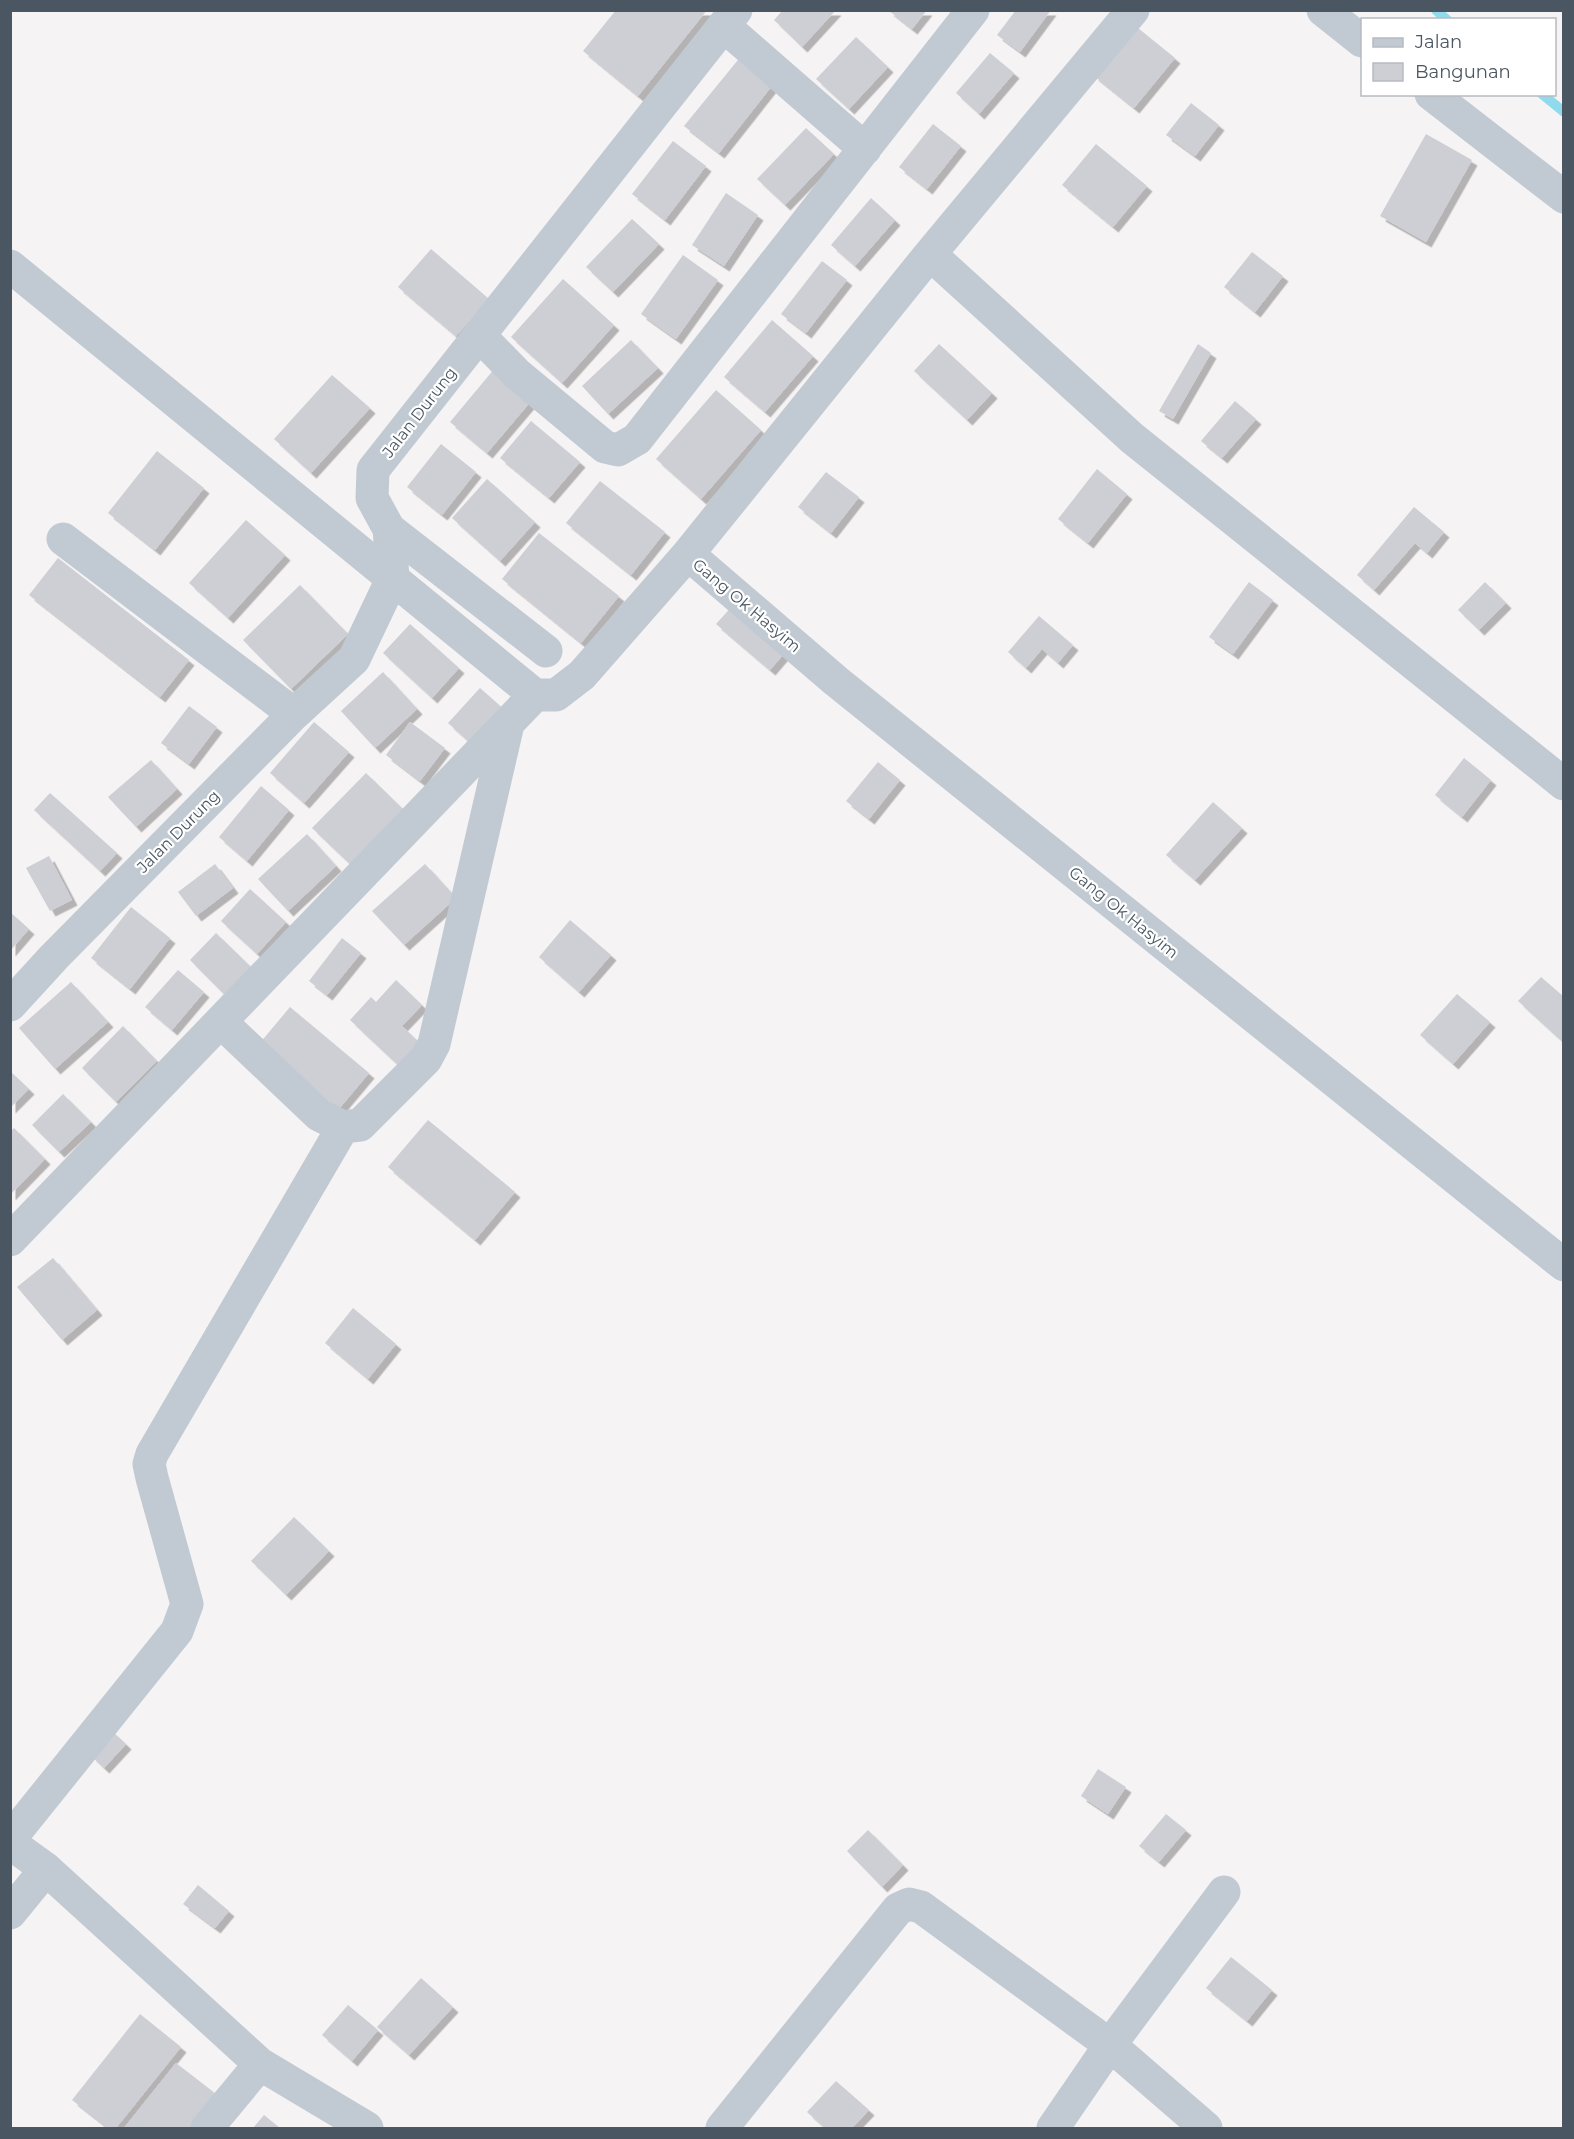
<svg xmlns="http://www.w3.org/2000/svg" width="1574" height="2139" font-family="Montserrat,sans-serif">
<defs>
<filter id="shadow"><feDropShadow dx="5.5" dy="5.5" stdDeviation="0" flood-color="#0004"/></filter>
</defs>
<rect width="100%" height="100%" fill="#f5f3f3"/>
<g fill="none" stroke-linecap="round" stroke-linejoin="round">
<path stroke="#90daee" stroke-width="10" d="M1436 10 1447 20
M1542 94 1564 112"/>
</g>
<path fill="#cdcfd5" filter="url(#shadow)" d="M616 10H707L638 96 583 51Z
M783 10H836L802 47 774 20Z
M888 10H927L912 29Z
M1016 10H1051L1020 52 997 35Z
M1133 24 1175 58 1134 108 1093 75Z
M856 37 888 67 849 109 816 79Z
M990 53 1014 73 979 114 956 93Z
M742 55 775 82 719 153 684 126Z
M1191 103 1219 125 1195 156 1166 135Z
M933 124 961 146 927 189 899 167Z
M806 128 834 154 785 205 757 179Z
M1426 134 1472 160 1426 242 1380 216Z
M673 141 706 166 665 220 632 194Z
M1096 144 1147 186 1113 227 1062 185Z
M726 193 758 215 724 266 692 245Z
M871 198 895 220 855 266 831 245Z
M632 219 659 244 613 292 586 267Z
M431 249 489 299 456 336 398 287Z
M1252 252 1283 276 1255 312 1224 287Z
M683 255 718 280 676 339 641 314Z
M822 261 847 280 806 333 781 314Z
M563 279 614 325 562 383 511 337Z
M772 320 813 356 765 412 724 377Z
M631 340 658 368 608 414 582 386Z
M939 344 992 393 967 420 914 371Z
M1198 344 1211 353 1173 419 1159 411Z
M495 368 532 400 487 453 450 422Z
M332 375 370 408 311 473 274 439Z
M716 390 761 430 701 499 656 459Z
M1235 401 1256 419 1222 458 1201 441Z
M531 421 580 462 549 498 500 458Z
M441 444 476 472 442 515 407 487Z
M157 451 204 488 155 550 108 513Z
M1097 469 1127 494 1088 543 1058 519Z
M826 472 859 497 831 533 798 507Z
M487 479 535 522 500 561 452 518Z
M600 481 665 532 631 575 566 523Z
M1414 507 1444 532 1427 553 1415 543 1374 590 1357 575Z
M246 520 285 555 228 618 189 583Z
M539 533 619 596 581 643 502 579Z
M58 558 189 660 160 697 29 595Z
M1249 582 1273 600 1233 654 1209 637Z
M1485 582 1506 603 1479 630 1458 610Z
M300 585 348 634 291 689 243 640Z
M735 603 788 649 770 670 716 624Z
M1039 616 1073 645 1058 663 1042 649 1026 668 1008 652Z
M410 624 459 668 432 698 383 653Z
M383 672 417 709 375 748 341 711Z
M480 688 507 712 475 747 448 723Z
M189 706 217 727 189 764 161 743Z
M314 722 349 752 304 803 270 773Z
M410 722 445 748 420 781 386 755Z
M1464 758 1491 780 1462 817 1435 795Z
M151 760 177 789 136 827 108 797Z
M878 762 900 780 869 819 846 801Z
M366 773 406 812 352 866 312 828Z
M261 786 289 810 247 861 219 837Z
M50 793 117 853 100 871 34 810Z
M1213 802 1242 828 1195 880 1166 855Z
M307 834 336 866 288 911 258 879Z
M49 856 72 900 50 911 26 868Z
M215 864 233 888 196 916 178 892Z
M425 864 456 898 404 945 372 911Z
M250 889 286 922 257 954 221 921Z
M131 907 170 938 130 989 91 958Z
M10 912 29 929 10 951Z
M570 920 611 955 579 992 539 957Z
M216 933 252 968 225 995 190 960Z
M342 938 361 953 327 995 309 981Z
M178 970 204 992 172 1030 145 1007Z
M1541 977 1564 997V1043L1518 1001Z
M396 980 422 1005 402 1026 421 1044 399 1066 350 1020 371 997 376 1002Z
M71 982 108 1022 55 1069 19 1028Z
M1457 994 1490 1022 1453 1064 1420 1035Z
M290 1007 369 1073 333 1116 254 1050Z
M123 1026 157 1061 116 1102 82 1068Z
M10 1071 29 1089 10 1108Z
M63 1094 91 1122 59 1152 32 1125Z
M428 1120 515 1192 475 1240 388 1167Z
M14 1128 45 1159 10 1195V1132Z
M53 1258 97 1310 62 1340 17 1287Z
M353 1308 396 1344 368 1379 325 1343Z
M294 1517 329 1551 286 1595 251 1561Z
M112 1731 126 1744 104 1768 91 1756Z
M1098 1769 1126 1787 1108 1814 1081 1796Z
M1166 1814 1186 1830 1159 1862 1139 1846Z
M868 1830 903 1865 882 1887 847 1851Z
M198 1885 229 1911 215 1928 183 1904Z
M1231 1957 1272 1990 1247 2021 1206 1988Z
M421 1978 453 2007 409 2055 377 2027Z
M348 2005 378 2030 352 2061 322 2035Z
M140 2014 181 2047 116 2128H108L72 2100Z
M176 2063 220 2097 196 2128H124Z
M836 2081 869 2110 852 2128H825L807 2112Z
M264 2115 280 2128H253Z"/>
<g fill="none" stroke-linecap="round" stroke-linejoin="round">
<path stroke="#c1cad2" stroke-width="33" d="M1323 10 1362 41
M725 27 865 149
M1431 94 1564 197
M930 254 1132 438 1564 784
M10 266 535 695H556L582 675 688 554 930 254 1133 10
M480 336 517 374 605 447 618 450 637 439 973 10
M389 529 546 651
M63 539 294 714
M688 554 836 681 1564 1265
M10 1005 54 957 294 714 354 659 393 577 389 529 372 498 373 470 736 10
M221 1022 319 1115 343 1127 360 1125 426 1059 434 1044 508 724
M10 1240 535 695
M10 1839 177 1631 187 1604 152 1478 149 1464 152 1454 343 1127
M10 1843 46 1869 260 2064 367 2128
M10 1913 46 1869
M207 2128 260 2064
M722 2128 898 1909 909 1904 921 1907 1110 2045 1206 2128
M1053 2128 1110 2045 1224 1892"/>
</g>
<g text-anchor="middle" stroke-width="4.5" stroke-linejoin="round" paint-order="stroke">
<g font-size="16" fill="#4a5661" stroke="#fff">
<text transform="translate(419 412) rotate(-52)" y="6">Jalan Durung</text>
<text transform="translate(747 605) rotate(40)" y="6">Gang Ok Hasyim</text>
<text transform="translate(178 831) rotate(-45)" y="6">Jalan Durung</text>
<text transform="translate(1124 912) rotate(39)" y="6">Gang Ok Hasyim</text>
</g>
</g>
<rect width="1574" height="2139" fill="none" stroke="#4a5661" stroke-width="24"/>
<rect x="1361" y="18" width="195" height="78" fill="#ffffff" stroke="#b7bbc0" stroke-width="1.5"/>
<rect x="1373" y="38" width="30" height="9" fill="#c1cad2" stroke="#b7bbc0" stroke-width="1.5"/>
<text x="1415" y="48" font-size="18" fill="#4a5661">Jalan</text>
<rect x="1373" y="63" width="30" height="18" fill="#cdcfd5" stroke="#b7bbc0" stroke-width="1.5"/>
<text x="1415" y="78" font-size="18" fill="#4a5661">Bangunan</text>
</svg>
